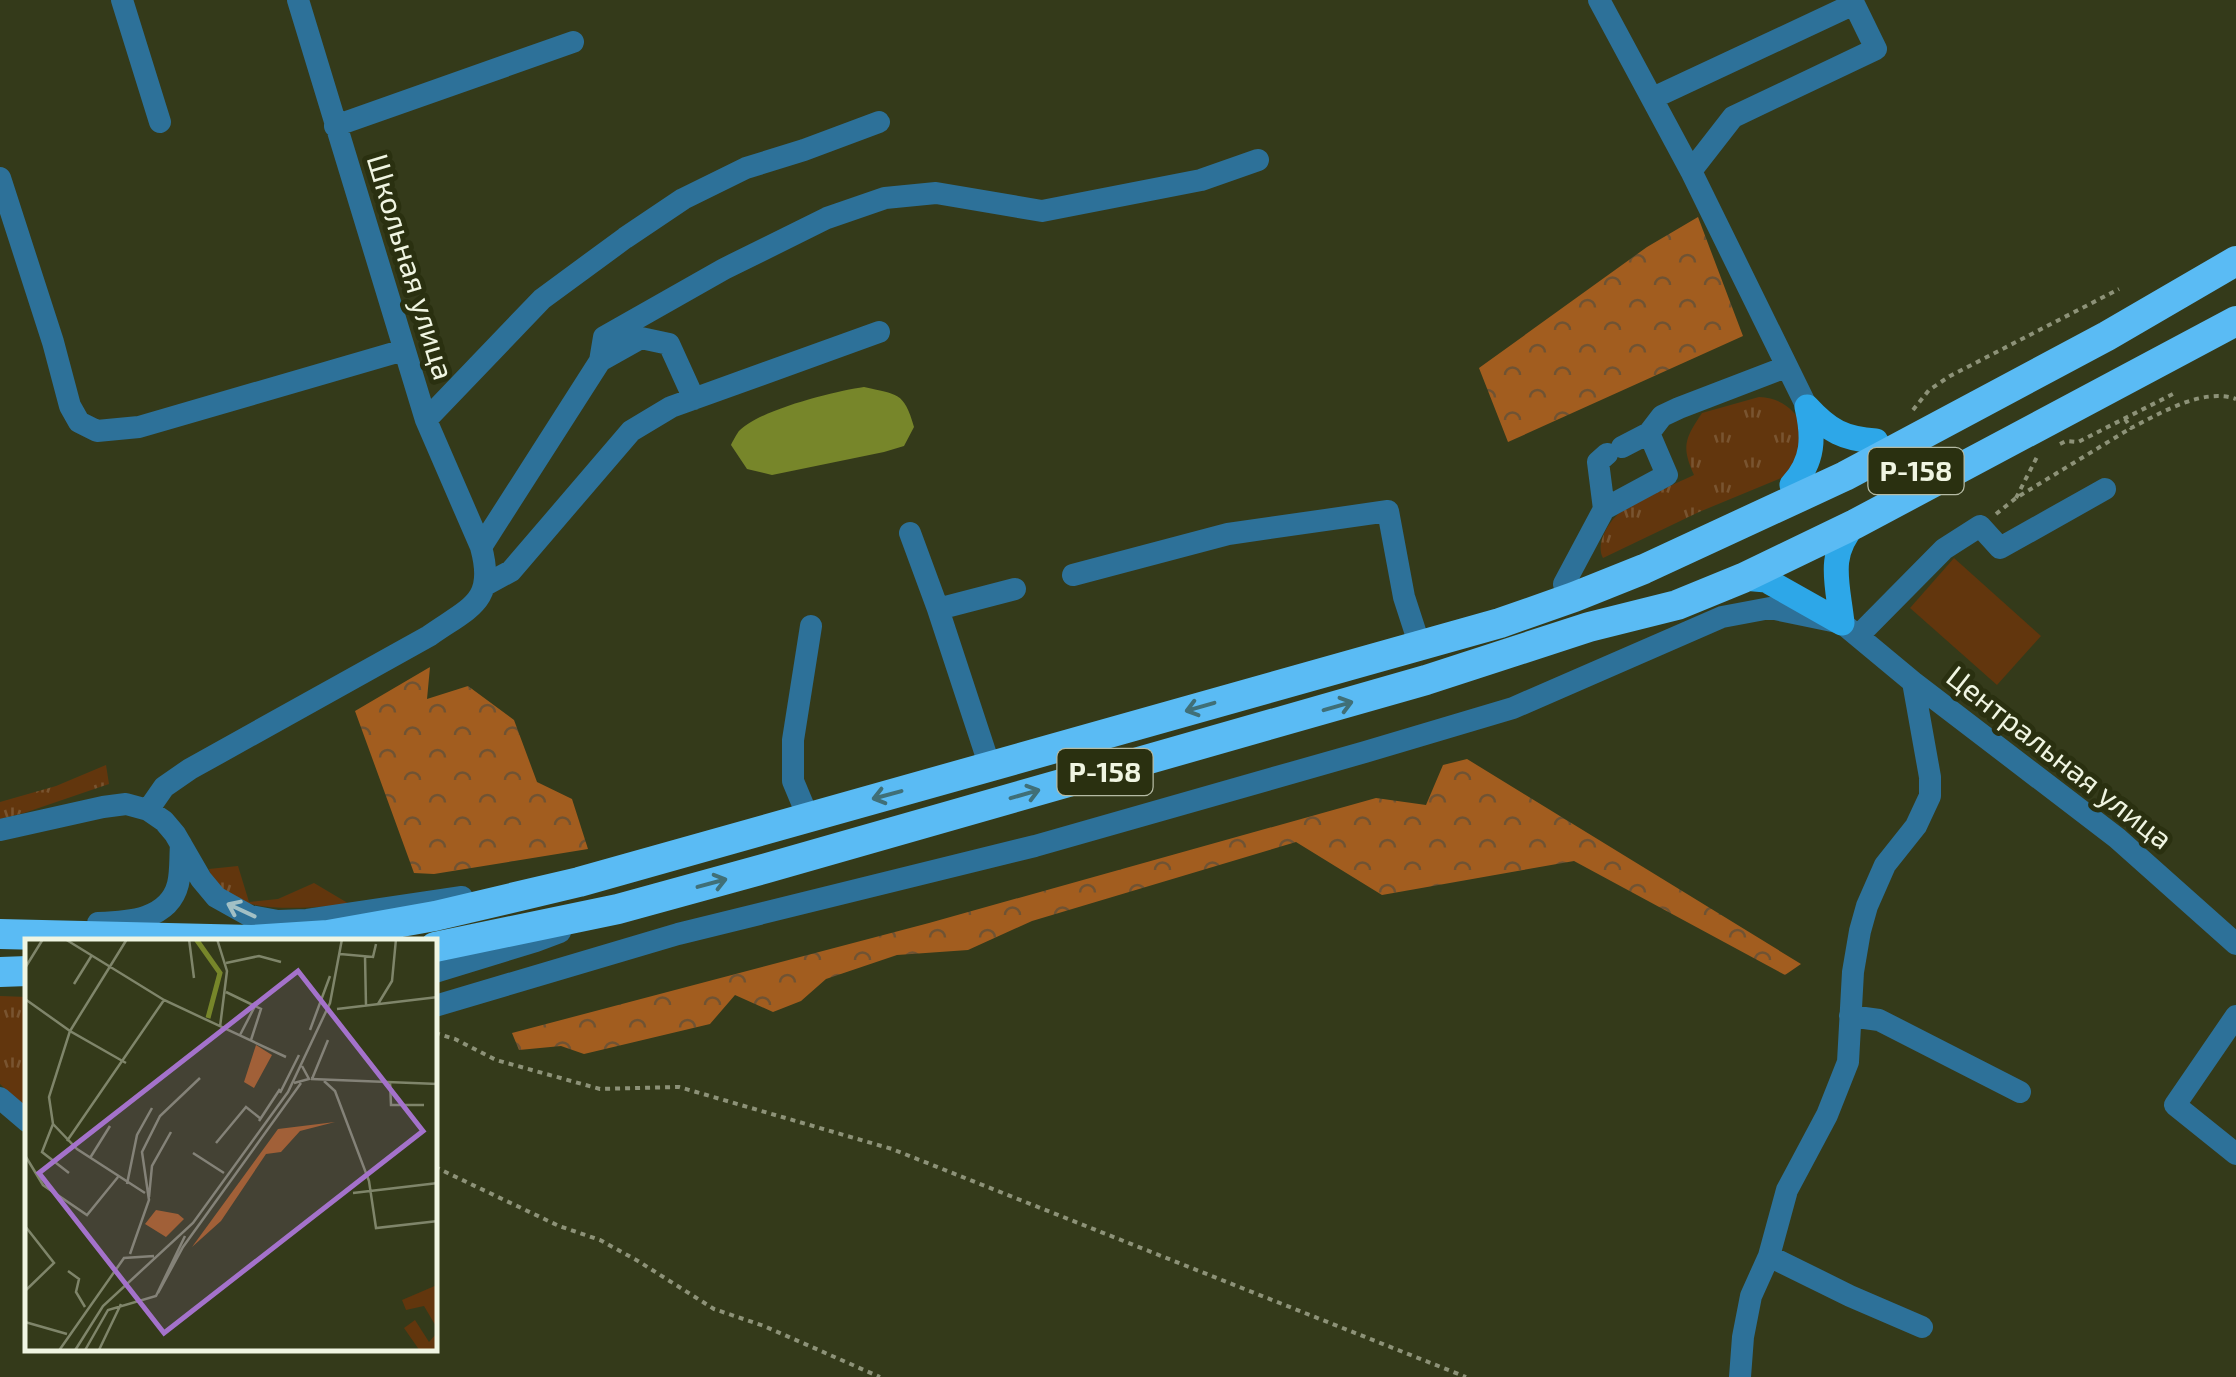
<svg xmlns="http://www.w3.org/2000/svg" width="2236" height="1377" font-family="'Exo 2',sans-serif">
<defs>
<pattern id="grass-tufts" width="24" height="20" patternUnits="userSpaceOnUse" patternTransform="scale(2.5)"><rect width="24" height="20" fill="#62360d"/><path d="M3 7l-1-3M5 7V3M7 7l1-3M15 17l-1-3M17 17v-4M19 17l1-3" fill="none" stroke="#795430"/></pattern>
<pattern id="forest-crowns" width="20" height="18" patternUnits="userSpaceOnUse" patternTransform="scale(2.5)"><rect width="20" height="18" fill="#a25d1f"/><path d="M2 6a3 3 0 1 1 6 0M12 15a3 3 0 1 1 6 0" fill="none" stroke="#705333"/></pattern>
</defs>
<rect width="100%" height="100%" fill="#343a1a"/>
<path fill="url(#grass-tufts)" d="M1759 397C1781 398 1794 409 1805 428L1793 473 1699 512 1603 558C1595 544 1609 520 1622 511 1642 497 1671 486 1694 475 1681 446 1685 439 1702 413Z
M106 765 109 784 24 813 0 819V802L56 786Z
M238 866 249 902 278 899 314 883 351 905C312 906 221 921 209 869Z
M0 996 27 997V1109L0 1084Z"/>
<path fill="url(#forest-crowns)" d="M1698 217 1743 336 1508 442 1479 368 1647 247Z
M430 667 427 699 468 686 514 720 537 782 572 799 588 849 434 874 414 873 355 711Z
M1467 759 1801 964 1785 975 1574 861 1382 895 1296 842 1032 921 968 950 897 955 826 979 801 1001 773 1012 735 995 710 1024 584 1054 561 1046 519 1050 512 1033 929 923 1376 798 1426 805 1443 765Z"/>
<path fill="#62360d" d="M1954 558 2041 636 1997 685 1910 608Z"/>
<path fill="#77862a" d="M864 387C897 395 904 391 914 427L904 446 884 452 772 475 747 469 731 445C731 444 738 432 739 431 759 410 835 391 864 387Z"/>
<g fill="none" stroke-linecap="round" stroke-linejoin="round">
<path stroke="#8d9278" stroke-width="4" stroke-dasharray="5 5" stroke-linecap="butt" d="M1913 410 1929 390 1950 376 2119 289
M2125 419 2131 428C2159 414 2203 387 2236 399
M2060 444 2066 441 2078 442 2173 394
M2016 498 2038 455
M1996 514 2016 498 2131 428
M435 1033 455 1039 496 1060 600 1089 679 1087 892 1149 1466 1377
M435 1167 559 1226 600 1240 638 1261 714 1309 764 1326 880 1377"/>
<path stroke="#2d7199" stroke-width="22" d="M122 0 160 122
M1599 0 1691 171 1807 407
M1653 98 1854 4 1853 0
M335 126 573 42
M1691 171 1733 117 1876 49 1854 4
M0 178 53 342 70 406 79 422 97 431 139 427 404 350
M600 361 641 338 669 344 694 399
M426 420 542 299 625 238 683 199 746 168 804 150 879 122
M1622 447 1649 433 1662 416 1679 408 1786 367
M1604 509 1667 475 1649 433
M910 533 938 609 990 767
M481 547 600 361 604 337 724 269 827 218 885 198 936 193 1042 211 1201 180 1258 160
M1073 575 1228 534 1388 511 1404 597 1416 634
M487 584 511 571 631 431 671 407 879 332
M1564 584 1604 509 1598 462 1607 454
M938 609 1015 589
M1858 636 1944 549 1980 526 2000 548 2105 489
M148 810 164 787 190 769 429 636C470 607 496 602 481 547L426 420 298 0
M808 817 793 781V740L811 626
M0 830 103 807 126 804 148 810 164 821 175 834 201 879 216 897 250 916 278 921 307 920 462 897
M98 923C128 922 169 920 178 884 181 872 180 857 181 844
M435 972 536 941 560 932
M435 1006 678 934 1035 846 1365 752 1513 708 1722 617 1770 608 1842 623 1913 682 2117 838 2236 944
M1850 1016 1879 1020 2020 1092
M2236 1016 2175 1105 2236 1154
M0 1098 28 1122
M1769 1256 1850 1296 1922 1327
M1740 1377 1743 1337 1751 1296 1769 1256 1787 1190 1827 1115 1848 1062 1853 972 1860 931 1867 906 1885 865 1916 826 1930 796V777L1913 682"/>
<path stroke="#2da7e8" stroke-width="25" d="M1807 407C1829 431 1844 439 1876 441
M1792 485C1814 461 1814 437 1807 407
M1743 578 1766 580 1842 623
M1842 623C1838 584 1826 555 1855 524"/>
<path stroke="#5abbf4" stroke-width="30" d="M0 934 252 940 328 935 435 916 579 882 1500 623 1574 597 1644 569 1845 476 2107 336 2236 261
M435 947 618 909 767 868 1426 680 1589 627 1677 605 1743 578 1855 524 2236 321
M0 972 28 971"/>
</g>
<defs><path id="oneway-shaft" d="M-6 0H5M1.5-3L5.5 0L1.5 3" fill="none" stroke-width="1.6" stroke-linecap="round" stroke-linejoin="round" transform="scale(2.5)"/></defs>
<g stroke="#406f77">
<use href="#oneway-shaft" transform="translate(1338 706) rotate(-16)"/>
<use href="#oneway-shaft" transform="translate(1200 707) rotate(164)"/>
<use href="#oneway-shaft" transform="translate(1025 794) rotate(-16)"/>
<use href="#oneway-shaft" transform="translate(887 795) rotate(165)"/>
<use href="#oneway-shaft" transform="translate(712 883) rotate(-15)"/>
</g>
<use stroke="#a2c0c5" href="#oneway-shaft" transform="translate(241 910) rotate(-155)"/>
<g text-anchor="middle" stroke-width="10" stroke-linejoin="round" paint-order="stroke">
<g fill="#2a3010" stroke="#b5baa3" stroke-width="2.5">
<rect x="1868.5" y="448" width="95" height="46" rx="8"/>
<rect x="1057.5" y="749" width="95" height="46" rx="8"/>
</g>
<g font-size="28" font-weight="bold" fill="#f0f5e2">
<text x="1916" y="481">Р-158</text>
<text x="1105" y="782">Р-158</text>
</g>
<g font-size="30" fill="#f0f5e2" stroke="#2a3010">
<text transform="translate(410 267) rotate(73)" y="10">Школьная улица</text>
<text transform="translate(2059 758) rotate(38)" y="10">Центральная улица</text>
</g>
</g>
<g transform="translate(25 939)">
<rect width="412" height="412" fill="#343a1a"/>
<path d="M412 346V389L399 367 381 371 377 361ZM390 381 404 403 412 394V412H395L379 389Z" fill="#62360d"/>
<path d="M231 106 247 116 229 149 219 143ZM310 183 275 192 256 213 241 215 196 282 167 308 253 190ZM131 271 153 275 159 280 141 298 120 285Z" fill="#a25d1f"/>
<path fill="none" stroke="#77862a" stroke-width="5" d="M171 0 195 34 183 79"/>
<path fill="none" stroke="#7f856a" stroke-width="2.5" d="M40 0 139 61 261 118M164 0 169 39M192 0 202 32 195 88M315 15 348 18 351 5M340 17 341 67M201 24 234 17 256 23M0 29 18 0M49 45 67 16M201 53 230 67 215 96M0 60 45 92 24 158 28 185 52 210 120 254M353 65 367 42 371 0M312 70 413 58M285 91 305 37M226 101 236 70 230 67M101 124 45 92 102 0M286 140 413 145M287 140 303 101M299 142 310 152 344 242 351 289 413 282M365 142 366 166H399M269 144 284 140 277 127M255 154 274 116M234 182 255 150M28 185 17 213 44 234M42 202 139 61M191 204 221 168 236 180M168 214 199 234M1 218 18 246 62 276 93 238M65 219 85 187M102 245 112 196 127 169M328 254 413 244M124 258 127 227 146 193M0 287 29 324 0 352M105 315 124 261 117 213 135 177 175 139M43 332 54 340 51 353 60 368M133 354 158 308 276 144M0 383 42 395M33 413 99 319 129 317M49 413 78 367 168 284 263 153 305 64 317 0M59 413 83 371 131 357 160 297M73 413 96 365"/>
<path fill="#a472cb" fill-opacity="0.15" stroke="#a472cb" stroke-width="5" d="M273 32 398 192 139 394 14 234Z"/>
<rect width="412" height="412" fill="none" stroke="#f0f5e2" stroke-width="5"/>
</g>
</svg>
